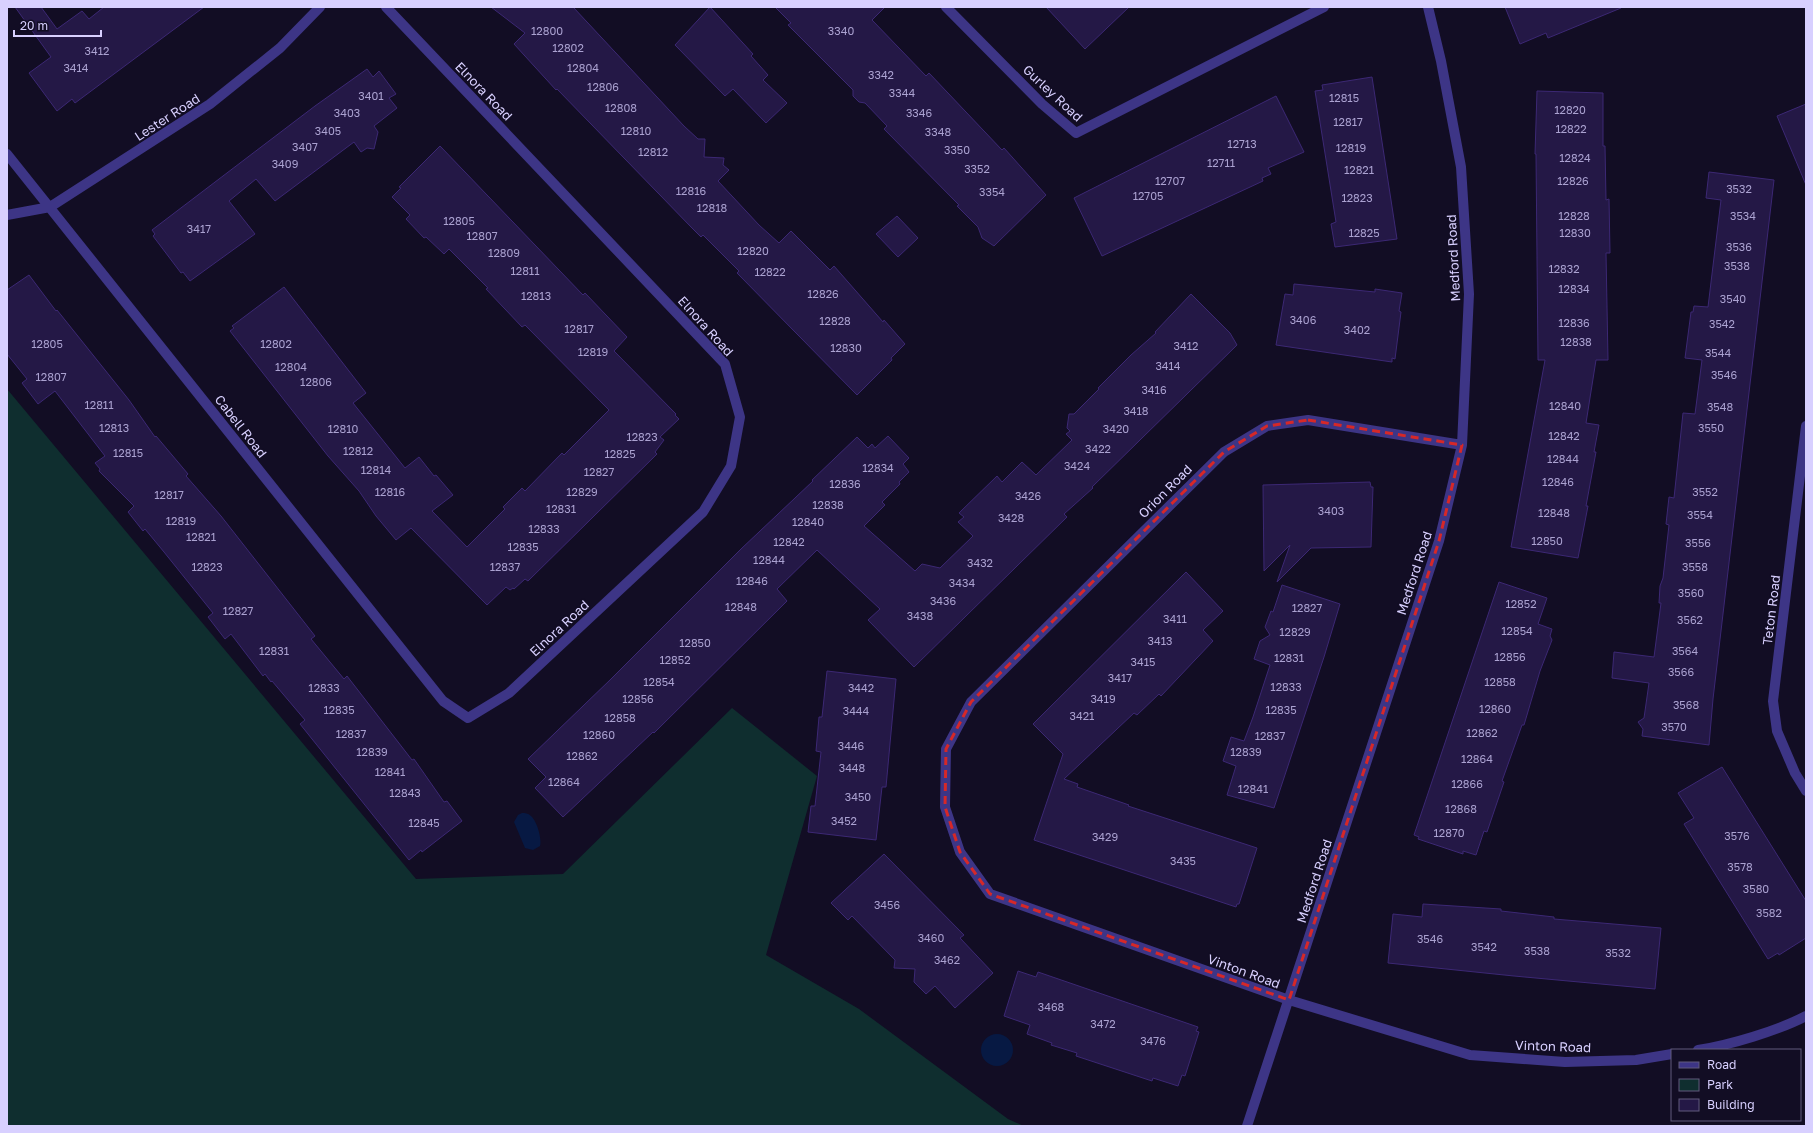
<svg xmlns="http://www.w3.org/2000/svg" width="1813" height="1133" font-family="'Golos Text',sans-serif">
<rect width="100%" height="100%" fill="#120d24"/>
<path fill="#0f2e2f" d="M7 389 416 879 563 874 732 708 817 776 766 955 859 1009 1008 1119 1024 1126H7Z"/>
<path fill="#071943" d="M522 813C525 813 528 813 531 816 537 821 542 839 540 846L533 850 525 848 514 822 518 815Z
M981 1050a16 16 0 1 1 32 0a16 16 0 1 1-32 0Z"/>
<path fill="#241846" stroke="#3c2874" d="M15 7H41L57 29 82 11 89 19 104 7H204L75 103 72 99 57 111 29 73 51 57Z
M491 7H573L684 126 698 139H705L704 157 724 158 723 165 729 170 718 181 759 225 779 243 791 231 830 270 834 266 883 322 884 320 905 344 891 358 892 360 857 395 737 273 739 271 703 235 701 237 692 228 557 89 556 90 514 44 525 33Z
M710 7 753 54 751 56 768 75 763 80 787 103 766 123 733 89 725 96 675 45Z
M775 7H885L872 20 926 76 929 73 1002 150 1004 148 1046 195 994 246 982 238 978 227 957 206 959 205 884 129 887 126 865 103 859 102 853 96V90L788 25 791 23Z
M1046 7H1129L1085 49Z
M1505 7H1621V8L1548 38 1546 33 1520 44Z
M367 69 373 77 379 71 396 94 389 98 397 108 374 126 378 132 374 149 367 148 361 152 354 142 275 201 256 179 229 201 255 234 190 281 183 272 181 273 153 236 155 234 152 230 315 106Z
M1372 77 1397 239 1335 247 1331 224 1336 222 1315 91 1323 90 1322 85Z
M1537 91 1603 93V146H1605L1606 200 1609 199 1610 253H1606L1608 360H1596L1586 423 1599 425 1594 452H1596L1586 506H1588L1578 558 1511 547 1545 360H1538L1536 154H1535Z
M1276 96 1304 152 1268 168 1271 174 1262 178 1263 181 1102 256 1074 198Z
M1806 104V185L1777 116Z
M440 146 583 295 585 293 627 337 614 351 676 414 675 415 679 419 660 437 664 440 655 452 657 454 528 581 525 579 514 589 513 588 510 590 506 587 487 605 411 528 396 540 376 516 359 491 328 456 230 331 234 328 232 326 284 287 366 393 353 403 405 468 419 457 434 476 436 475 453 495 432 511 467 547 505 509 503 507 522 488 525 491 562 453 564 455 609 410 525 325 522 327 486 289 488 288 449 249 444 254 426 237 424 238 406 219 410 215 392 197 401 188 399 187Z
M1709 172 1774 180 1713 699 1709 745 1642 736 1643 729 1638 722 1644 718 1649 683 1612 678 1614 652 1654 657 1661 603H1659L1660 586 1663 578 1669 525 1666 524 1669 497 1674 498 1683 413 1695 414 1702 360 1685 358 1691 312H1693L1694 306 1708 307 1721 200 1706 198Z
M897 216 918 238 898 257 876 234Z
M29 275 56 311 57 310 129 400 155 437 156 436 188 474 186 476 221 516 315 636 311 639 344 679 347 676 412 760 414 759 444 802 447 801 462 821 422 852 421 850 409 860 300 724 305 720 272 681 271 682 265 674 263 676 231 634 225 639 208 617 213 613 164 552 145 529 143 531 128 512 134 506 99 471 100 469 95 463 105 456 55 391 38 404 22 383 27 379 7 354V290Z
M1294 284 1375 292V289L1402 293 1399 311 1401 312 1395 359 1392 358V362L1276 345 1285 294 1293 295Z
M1191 294 1230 333 1237 345 1092 487 1093 488 1064 514 1067 517 914 667 868 620 880 609 817 550 777 589 787 601 654 733 653 732 563 817 535 788 546 777 528 759 611 679 741 549 813 481 812 480 857 437 868 448 872 444 875 448 888 436 909 458 903 464 909 472 899 482 900 484 882 502 885 505 864 526 915 571 922 564 940 568 973 536 958 522 964 517 959 513 997 476 1002 482 1022 462 1036 475 1072 440 1066 434 1070 431 1067 428 1069 414H1074L1099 389 1098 388 1131 355 1156 333 1155 332Z
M1370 482 1371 487H1373L1371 547 1311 548 1277 582 1290 545 1264 571 1263 485Z
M1186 572 1223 611 1203 630 1213 641 1161 696 1159 694 1137 715 1134 713 1064 779 1078 784 1077 787 1129 805 1128 806 1257 848 1239 904H1237L1236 907 1034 840 1063 754 1033 724Z
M1499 582 1547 598 1538 624 1552 629 1550 636 1552 640 1540 671 1524 725H1522L1502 781 1504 782 1487 832 1484 831 1476 855 1463 851V854L1418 839 1419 837 1414 835Z
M1282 585 1340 604 1324 657 1274 808 1227 795 1236 766 1223 761 1231 737 1244 741 1253 717 1270 665 1254 659 1260 641 1270 635 1265 627 1271 611 1273 612Z
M827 671 896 679 886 787H882L876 840 808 832 811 806H815L821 752 816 751 819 717H822Z
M1722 767 1806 901V938L1779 955 1778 953 1768 959 1684 824 1694 818 1678 793Z
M884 854 964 935 960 938 993 973 955 1008 935 986 926 994 914 982 915 969 894 968 895 960 852 916 848 920 831 903Z
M1423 904 1501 909V911L1554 917V919L1661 928 1655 989 1514 976 1388 963 1393 914 1422 917Z
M1018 971 1036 977 1038 972 1198 1027 1196 1031 1199 1032 1185 1076 1182 1075 1178 1086 1153 1078 1152 1081 1076 1056 1077 1053 1051 1045 1052 1043 1027 1034 1030 1025 1004 1016Z"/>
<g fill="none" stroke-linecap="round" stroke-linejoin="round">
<path stroke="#3d3586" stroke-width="10" d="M946 7 1042 104 1076 133 1324 7
M7 154 443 701 468 718 509 693 703 512 731 466 740 417 725 364 386 7
M7 215 50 207 210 104 280 48 320 7
M1806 426 1773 701 1777 731 1795 773 1806 791
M1462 445 1308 420 1267 426 1224 452 971 702 946 749 945 807 960 852 990 894 1289 1000 1470 1055 1565 1062 1636 1060 1672 1054
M1698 1050C1730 1045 1777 1031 1806 1016
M1247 1126 1439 541 1462 445 1469 294 1461 167 1441 61 1428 7"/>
</g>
<path fill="none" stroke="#d62828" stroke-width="3" stroke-dasharray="8 5" stroke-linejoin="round" d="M1308 420 1462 445 1439 541 1289 1000 990 894 960 852 945 807 946 749 971 702 1224 452 1267 426Z"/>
<g text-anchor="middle" stroke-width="3.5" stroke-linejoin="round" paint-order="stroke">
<g font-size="11" fill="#aba2d1">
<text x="547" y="35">12800</text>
<text x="841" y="35">3340</text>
<text x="568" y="52">12802</text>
<text x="97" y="55">3412</text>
<text x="76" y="72">3414</text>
<text x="583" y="72">12804</text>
<text x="881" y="79">3342</text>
<text x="603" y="91">12806</text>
<text x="902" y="97">3344</text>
<text x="371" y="100">3401</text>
<text x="1344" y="102">12815</text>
<text x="621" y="112">12808</text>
<text x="1570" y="114">12820</text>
<text x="347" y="117">3403</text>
<text x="919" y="117">3346</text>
<text x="1348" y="126">12817</text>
<text x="1571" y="133">12822</text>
<text x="328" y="135">3405</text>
<text x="636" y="135">12810</text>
<text x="938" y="136">3348</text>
<text x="1242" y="148">12713</text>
<text x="305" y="151">3407</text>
<text x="1351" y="152">12819</text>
<text x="957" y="154">3350</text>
<text x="653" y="156">12812</text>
<text x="1575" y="162">12824</text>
<text x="1221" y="167">12711</text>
<text x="285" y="168">3409</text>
<text x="977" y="173">3352</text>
<text x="1359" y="174">12821</text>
<text x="1170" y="185">12707</text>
<text x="1573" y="185">12826</text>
<text x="1739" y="193">3532</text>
<text x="691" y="195">12816</text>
<text x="992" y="196">3354</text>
<text x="1148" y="200">12705</text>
<text x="1357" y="202">12823</text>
<text x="712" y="212">12818</text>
<text x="1574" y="220">12828</text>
<text x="1743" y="220">3534</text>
<text x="459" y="225">12805</text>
<text x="199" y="233">3417</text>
<text x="1364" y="237">12825</text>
<text x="1575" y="237">12830</text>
<text x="482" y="240">12807</text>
<text x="1739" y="251">3536</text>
<text x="753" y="255">12820</text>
<text x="504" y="257">12809</text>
<text x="1737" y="270">3538</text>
<text x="1564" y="273">12832</text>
<text x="525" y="275">12811</text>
<text x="770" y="276">12822</text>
<text x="1574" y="293">12834</text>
<text x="823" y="298">12826</text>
<text x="536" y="300">12813</text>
<text x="1733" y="303">3540</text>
<text x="1303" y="324">3406</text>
<text x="835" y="325">12828</text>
<text x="1574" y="327">12836</text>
<text x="1722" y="328">3542</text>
<text x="579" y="333">12817</text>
<text x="1357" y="334">3402</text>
<text x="1576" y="346">12838</text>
<text x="47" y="348">12805</text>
<text x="276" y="348">12802</text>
<text x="1186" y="350">3412</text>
<text x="846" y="352">12830</text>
<text x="593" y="356">12819</text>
<text x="1718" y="357">3544</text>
<text x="1168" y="370">3414</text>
<text x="291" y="371">12804</text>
<text x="1724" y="379">3546</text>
<text x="51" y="381">12807</text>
<text x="316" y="386">12806</text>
<text x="1154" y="394">3416</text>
<text x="99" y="409">12811</text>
<text x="1565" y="410">12840</text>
<text x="1720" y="411">3548</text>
<text x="1136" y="415">3418</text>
<text x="114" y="432">12813</text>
<text x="1711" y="432">3550</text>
<text x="343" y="433">12810</text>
<text x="1116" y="433">3420</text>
<text x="1564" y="440">12842</text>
<text x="642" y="441">12823</text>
<text x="1098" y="453">3422</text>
<text x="358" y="455">12812</text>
<text x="128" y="457">12815</text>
<text x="620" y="458">12825</text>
<text x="1563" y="463">12844</text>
<text x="1077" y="470">3424</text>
<text x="878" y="472">12834</text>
<text x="376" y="474">12814</text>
<text x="599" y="476">12827</text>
<text x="1558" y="486">12846</text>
<text x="845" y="488">12836</text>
<text x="390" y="496">12816</text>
<text x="582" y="496">12829</text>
<text x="1705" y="496">3552</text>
<text x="169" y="499">12817</text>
<text x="1028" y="500">3426</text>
<text x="828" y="509">12838</text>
<text x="561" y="513">12831</text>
<text x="1331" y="515">3403</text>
<text x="1554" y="517">12848</text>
<text x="1700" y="519">3554</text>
<text x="1011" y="522">3428</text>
<text x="181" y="525">12819</text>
<text x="808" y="526">12840</text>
<text x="544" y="533">12833</text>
<text x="201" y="541">12821</text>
<text x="1547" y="545">12850</text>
<text x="789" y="546">12842</text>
<text x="1698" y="547">3556</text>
<text x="523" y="551">12835</text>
<text x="769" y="564">12844</text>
<text x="980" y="567">3432</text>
<text x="207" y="571">12823</text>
<text x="505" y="571">12837</text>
<text x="1695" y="571">3558</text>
<text x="752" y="585">12846</text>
<text x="962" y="587">3434</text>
<text x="1691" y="597">3560</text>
<text x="943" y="605">3436</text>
<text x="1521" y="608">12852</text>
<text x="741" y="611">12848</text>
<text x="1307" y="612">12827</text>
<text x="238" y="615">12827</text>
<text x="920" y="620">3438</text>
<text x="1175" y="623">3411</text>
<text x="1690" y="624">3562</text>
<text x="1517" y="635">12854</text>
<text x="1295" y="636">12829</text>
<text x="1160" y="645">3413</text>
<text x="695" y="647">12850</text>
<text x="274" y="655">12831</text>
<text x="1685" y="655">3564</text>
<text x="1510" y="661">12856</text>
<text x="1289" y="662">12831</text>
<text x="675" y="664">12852</text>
<text x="1143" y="666">3415</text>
<text x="1681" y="676">3566</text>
<text x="1120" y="682">3417</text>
<text x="659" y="686">12854</text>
<text x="1500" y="686">12858</text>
<text x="1286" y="691">12833</text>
<text x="324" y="692">12833</text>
<text x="861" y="692">3442</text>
<text x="638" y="703">12856</text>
<text x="1103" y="703">3419</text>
<text x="1686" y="709">3568</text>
<text x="1495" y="713">12860</text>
<text x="339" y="714">12835</text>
<text x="1281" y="714">12835</text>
<text x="856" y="715">3444</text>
<text x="1082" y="720">3421</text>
<text x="620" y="722">12858</text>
<text x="1674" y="731">3570</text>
<text x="1482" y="737">12862</text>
<text x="351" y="738">12837</text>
<text x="599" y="739">12860</text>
<text x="1270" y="740">12837</text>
<text x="851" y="750">3446</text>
<text x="372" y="756">12839</text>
<text x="1246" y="756">12839</text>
<text x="582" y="760">12862</text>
<text x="1477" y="763">12864</text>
<text x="852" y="772">3448</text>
<text x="390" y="776">12841</text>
<text x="564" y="786">12864</text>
<text x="1467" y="788">12866</text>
<text x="1253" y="793">12841</text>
<text x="405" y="797">12843</text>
<text x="858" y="801">3450</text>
<text x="1461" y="813">12868</text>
<text x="844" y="825">3452</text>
<text x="424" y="827">12845</text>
<text x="1449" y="837">12870</text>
<text x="1737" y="840">3576</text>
<text x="1105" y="841">3429</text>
<text x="1183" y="865">3435</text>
<text x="1740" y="871">3578</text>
<text x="1756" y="893">3580</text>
<text x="887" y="909">3456</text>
<text x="1769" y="917">3582</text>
<text x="931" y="942">3460</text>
<text x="1430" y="943">3546</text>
<text x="1484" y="951">3542</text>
<text x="1537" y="955">3538</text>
<text x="1618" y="957">3532</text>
<text x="947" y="964">3462</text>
<text x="1051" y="1011">3468</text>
<text x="1103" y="1028">3472</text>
<text x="1153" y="1045">3476</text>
</g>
<g font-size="13" fill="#d8d0ff" stroke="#120d24">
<text transform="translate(484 91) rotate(46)" y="5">Elnora Road</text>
<text transform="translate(1053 93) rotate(43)" y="5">Gurley Road</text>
<text transform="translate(167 117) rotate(-33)" y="5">Lester Road</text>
<text transform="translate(1453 258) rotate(-93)" y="5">Medford Road</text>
<text transform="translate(706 326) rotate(48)" y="5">Elnora Road</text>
<text transform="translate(241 426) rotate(52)" y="5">Cabell Road</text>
<text transform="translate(1165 491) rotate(-45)" y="5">Orion Road</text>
<text transform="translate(1414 573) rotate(-72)" y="5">Medford Road</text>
<text transform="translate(1771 610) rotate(-83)" y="5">Teton Road</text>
<text transform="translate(559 628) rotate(-43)" y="5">Elnora Road</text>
<text transform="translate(1314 881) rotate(-72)" y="5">Medford Road</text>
<text transform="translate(1244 971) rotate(20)" y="5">Vinton Road</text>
<text transform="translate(1553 1046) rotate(2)" y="5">Vinton Road</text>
</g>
</g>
<rect width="1813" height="1133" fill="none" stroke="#d8d0ff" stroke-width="16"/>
<rect x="1671" y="1049" width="130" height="72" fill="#120d24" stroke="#615b7c"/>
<rect x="1679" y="1062" width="20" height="6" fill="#3d3586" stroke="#615b7c"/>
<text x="1707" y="1069" font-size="12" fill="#d8d0ff">Road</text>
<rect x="1679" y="1079" width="20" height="12" fill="#0f2e2f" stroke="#615b7c"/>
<text x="1707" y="1089" font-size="12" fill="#d8d0ff">Park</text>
<rect x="1679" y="1099" width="20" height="12" fill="#241846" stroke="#615b7c"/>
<text x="1707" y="1109" font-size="12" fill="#d8d0ff">Building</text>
<path d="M14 30v6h87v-6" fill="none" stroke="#d8d0ff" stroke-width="2"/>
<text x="20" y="30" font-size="12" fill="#d8d0ff" stroke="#120d24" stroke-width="3" paint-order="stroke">20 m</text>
</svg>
